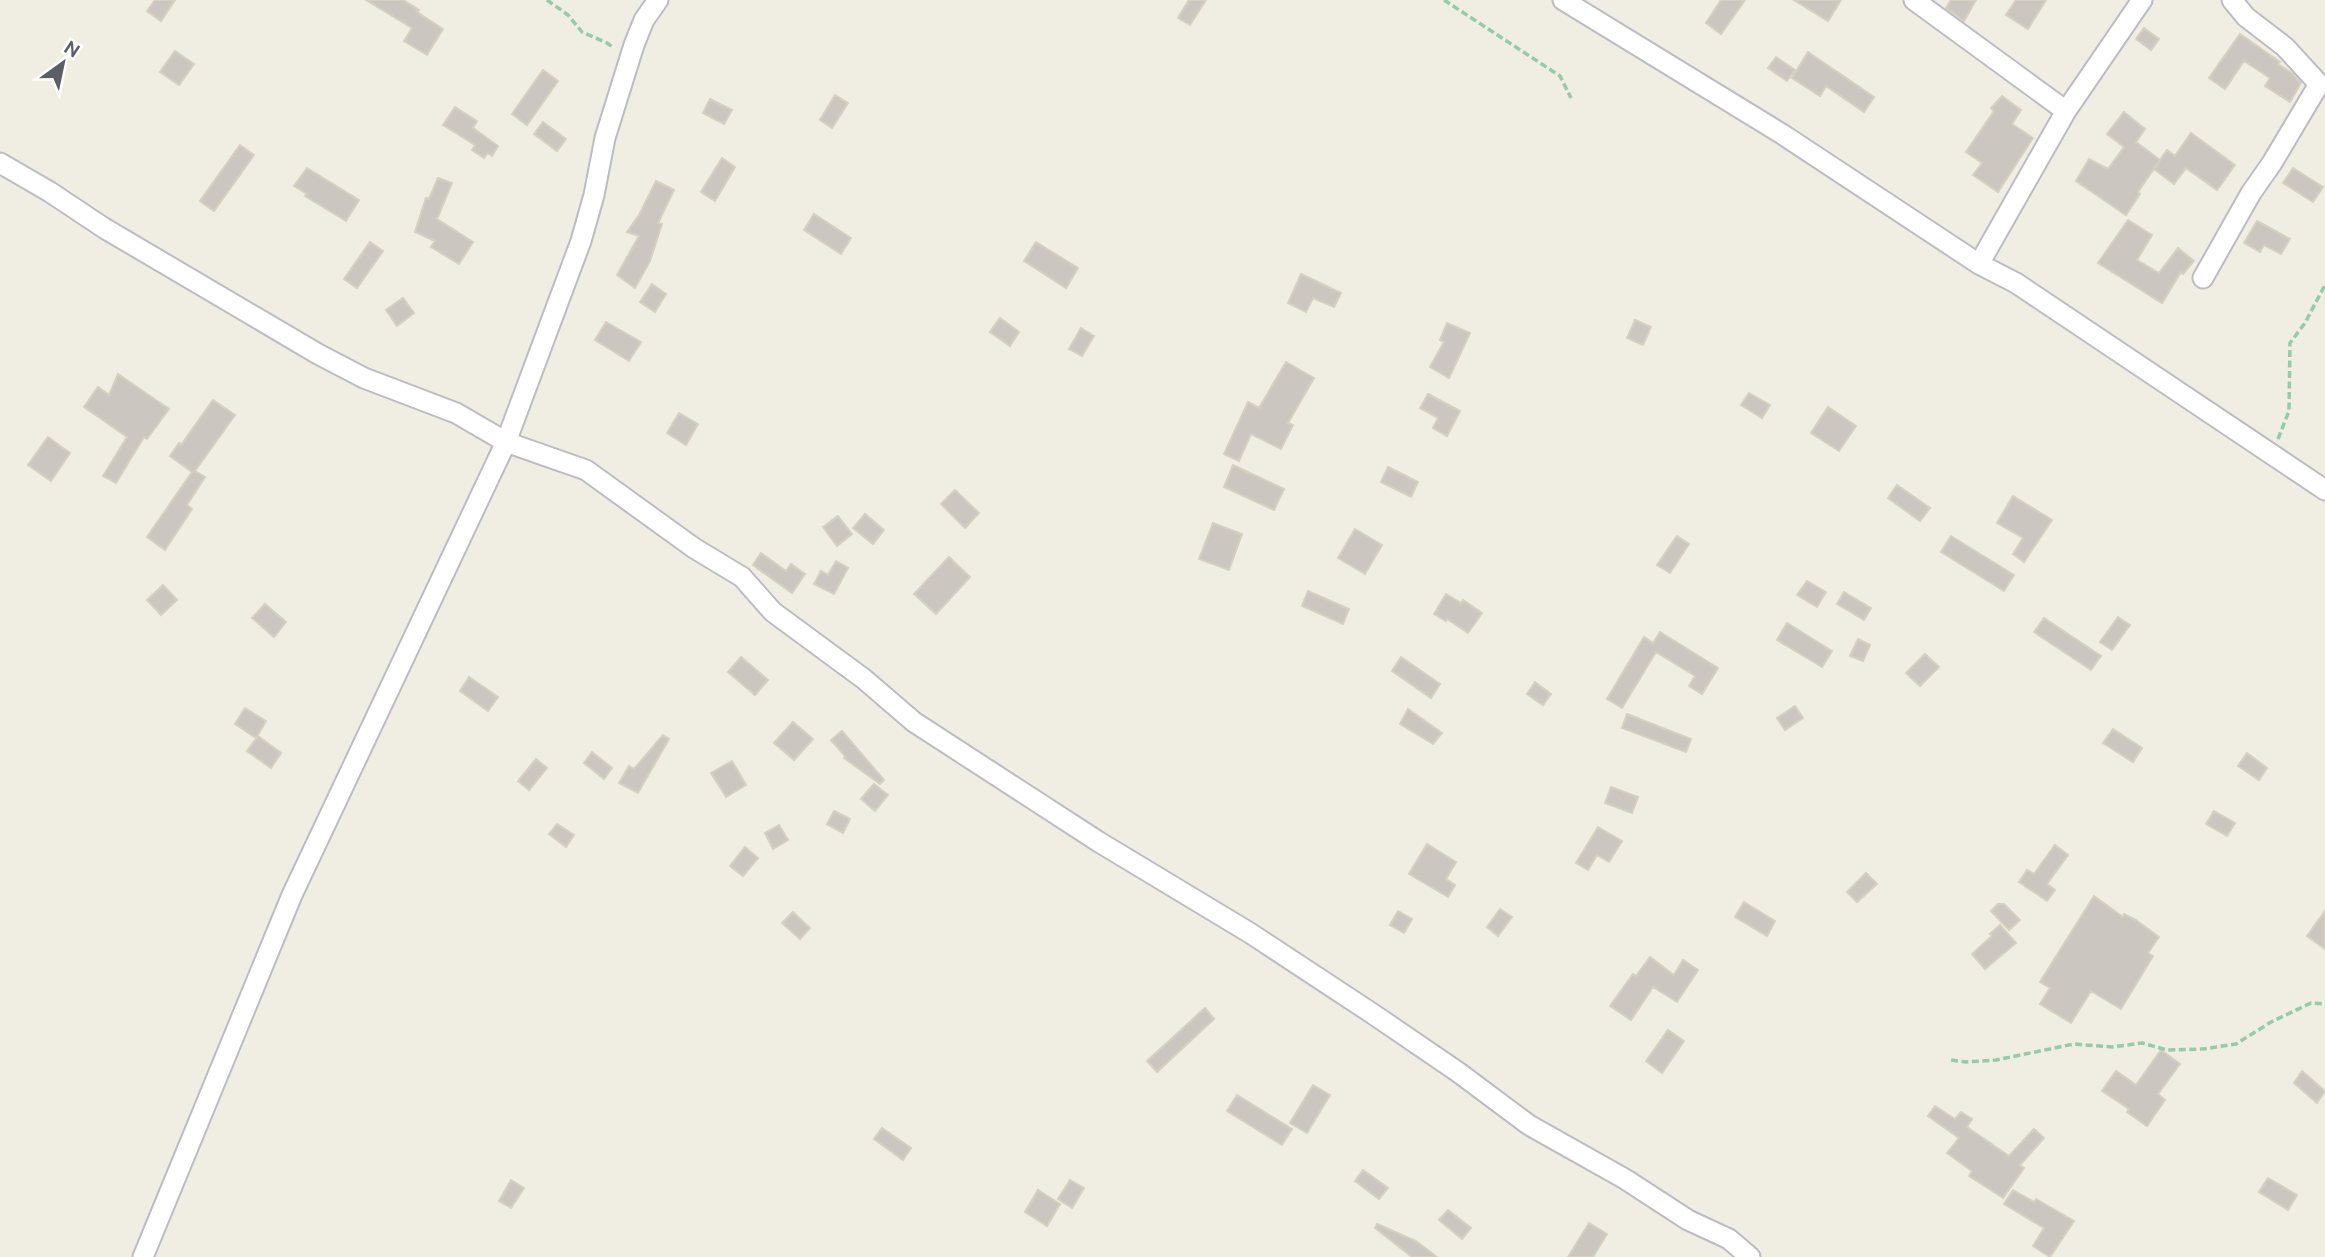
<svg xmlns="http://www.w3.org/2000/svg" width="2325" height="1257" font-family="Ubuntu,sans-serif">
<rect width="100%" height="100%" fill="#f0ede3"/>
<path fill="#cbc7c0" stroke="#d5d0c0" stroke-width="2" d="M155 0H175L161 21 147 11Z
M366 0H403L419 10 417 12 443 29 427 55 404 41 412 28Z
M1189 0H1206L1190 25 1178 18Z
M1721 0H1745L1721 34 1706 23Z
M1794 0H1841L1828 21Z
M1951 0H1976L1964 21 1946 8Z
M2016 0H2046L2028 29 2006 15Z
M2144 28 2159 39 2151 50 2136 39Z
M2240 34 2280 62 2278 64 2292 73 2301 83 2290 102 2265 86 2270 78 2244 61 2225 89 2209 78Z
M175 51 194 64 179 85 160 72Z
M1808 52 1874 97 1864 112 1826 86 1820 96 1792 78Z
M1776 57 1795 70 1787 81 1768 68Z
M543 70 558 81 527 125 512 114Z
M835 95 848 103 832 128 820 120Z
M2002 96 2021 110 2012 124 2033 138 1998 192 1973 175 1982 163 1966 152 1994 111 1991 108Z
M710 99 732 110 724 124 703 113Z
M455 107 477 121 473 128 498 146 492 156 488 153 484 158 472 150 475 145 443 125Z
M2124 112 2145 129 2136 142 2160 160 2138 192 2140 194 2126 215 2076 181 2089 159 2108 169 2124 147 2107 134Z
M543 122 566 139 557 151 534 134Z
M2191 133 2235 165 2217 190 2186 168 2174 184 2154 169 2167 150 2175 156Z
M240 145 254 155 214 211 200 201Z
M722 158 735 167 715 201 701 192Z
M307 168 359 200 346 221 305 196 307 194 294 186Z
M2293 168 2323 187 2313 202 2283 183Z
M438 178 452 183 437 219 473 242 459 264 431 247 435 241 415 232 426 198 429 199Z
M656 181 674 190 658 223 662 224 650 261 635 288 617 275 639 236 627 232 639 215Z
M814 214 851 238 841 254 804 230Z
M2128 220 2152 235 2137 260 2159 273 2178 248 2194 261 2183 274 2181 272 2162 303 2098 263Z
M2257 221 2290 239 2281 254 2264 245 2260 252 2244 243Z
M370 242 383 251 357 288 344 279Z
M1036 242 1078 268 1066 288 1024 261Z
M1301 274 1341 293 1334 307 1313 298 1306 312 1288 303Z
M652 284 666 294 655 312 640 302Z
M403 298 414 313 397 326 386 310Z
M1000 318 1019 332 1010 346 990 332Z
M1635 320 1651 327 1643 345 1627 338Z
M606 322 641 342 629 361 595 340Z
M1447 323 1470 333 1449 378 1430 367 1444 342 1440 340Z
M1081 328 1094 336 1082 356 1069 349Z
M1286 362 1314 378 1288 423 1293 425 1281 449 1251 434 1239 461 1224 454 1248 402 1259 408Z
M118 374 169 409 147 439 144 437 116 483 103 476 127 437 84 407 98 387 109 395Z
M1749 393 1770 405 1762 418 1741 405Z
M1428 394 1460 411 1447 436 1433 428 1438 418 1420 408Z
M213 400 235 415 195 471 205 477 187 505 192 509 165 550 147 537 192 472 170 456 179 443 181 445Z
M1828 407 1856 426 1839 451 1811 433Z
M679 413 698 424 686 445 667 433Z
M48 437 70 453 51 481 28 465Z
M1233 465 1284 489 1274 510 1224 487Z
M1388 467 1418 482 1411 497 1381 482Z
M1897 485 1930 508 1920 521 1888 498Z
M955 490 979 513 965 528 941 504Z
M2013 496 2052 520 2024 562 2013 554 2023 538 1997 523Z
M865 514 884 530 873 544 853 528Z
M838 516 852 534 837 546 823 527Z
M1213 523 1242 534 1229 570 1199 559Z
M1355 529 1382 545 1365 574 1338 558Z
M1677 536 1689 544 1670 573 1657 565Z
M1951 536 2014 575 2004 591 1941 552Z
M761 553 786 571 791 564 805 574 792 593 753 565Z
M949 557 970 577 936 614 914 594Z
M836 561 848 568 834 594 814 584 821 571 828 575Z
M1807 581 1826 592 1817 607 1797 595Z
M163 585 177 600 161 615 147 600Z
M1308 591 1349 609 1343 624 1302 606Z
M1844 592 1871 608 1864 620 1837 604Z
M1446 594 1461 603 1463 600 1482 613 1468 633 1447 619 1446 621 1434 614Z
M265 604 286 622 274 637 252 618Z
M2118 617 2130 625 2112 650 2100 642Z
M2044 618 2101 656 2091 670 2034 632Z
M1787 623 1832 651 1822 667 1777 640Z
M1660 632 1718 668 1702 694 1689 686 1695 676 1656 652 1622 708 1607 699 1644 637 1653 643Z
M1858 639 1870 645 1863 661 1850 656Z
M1925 654 1939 667 1920 686 1906 673Z
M741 657 768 680 755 695 728 672Z
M1401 657 1440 684 1431 698 1392 671Z
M469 677 498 697 488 711 460 691Z
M1535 682 1551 694 1543 705 1527 694Z
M1795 706 1803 718 1785 730 1777 718Z
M245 708 266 721 256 738 235 724Z
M1408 709 1442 733 1433 744 1400 724Z
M1627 714 1691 739 1686 752 1622 728Z
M793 722 813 739 794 760 774 743Z
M2113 729 2142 748 2133 762 2103 743Z
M842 731 884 780 880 784 844 758 845 756 831 740Z
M663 735 669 739 638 793 619 783 629 766 634 769Z
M258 736 281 753 271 768 247 751Z
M592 752 612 768 604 779 584 763Z
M2247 753 2267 768 2259 780 2238 766Z
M536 759 547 768 529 790 518 781Z
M732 761 746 785 726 797 711 773Z
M874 784 888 795 875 811 861 799Z
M1611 787 1638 797 1632 813 1605 803Z
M834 811 850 819 843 833 827 824Z
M2214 811 2235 823 2227 836 2206 824Z
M557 824 574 835 566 847 549 834Z
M779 825 788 840 773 849 765 833Z
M1598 827 1622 841 1609 862 1597 855 1588 870 1576 863Z
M1427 844 1456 862 1446 879 1455 885 1448 897 1409 874Z
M2055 845 2068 855 2047 884 2055 890 2047 901 2019 882 2027 870 2034 874Z
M745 847 758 858 743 876 730 866Z
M1866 873 1877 884 1857 902 1847 892Z
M2094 896 2123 917 2124 914 2136 920 2159 937 2148 953 2153 956 2121 1009 2091 991 2071 1023 2040 1004 2050 988 2040 982Z
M1744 902 1775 921 1767 936 1735 917Z
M1998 904H2004L2020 920 2009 930 1991 911Z
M1500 909 1512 917 1498 936 1487 927Z
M1398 911 1412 919 1404 933 1390 925Z
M2325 911V949L2307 936Z
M793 912 810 928 800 939 782 923Z
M2000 925 2016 943 1985 969 1972 954 1992 936 1990 934Z
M1650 957 1674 975 1683 960 1698 970 1677 1002 1653 987 1631 1020 1610 1006 1633 974 1636 976Z
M1205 1008 1214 1019 1157 1072 1147 1061Z
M1668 1030 1684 1041 1662 1073 1646 1061Z
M2161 1050 2180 1064 2158 1094 2165 1100 2147 1126 2127 1112 2129 1109 2102 1091 2116 1071 2136 1085Z
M2302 1071 2325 1091 2317 1103 2294 1083Z
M1313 1085 1330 1095 1307 1133 1290 1123Z
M1237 1095 1292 1129 1282 1145 1227 1111Z
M1935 1106 1955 1119 1961 1112 1972 1119 1967 1127 2009 1156 2034 1129 2044 1138 2020 1165 2024 1168 2003 1198 1969 1176 1972 1171 1947 1153 1959 1138 1928 1116Z
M882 1128 911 1148 903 1160 874 1139Z
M1363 1170 1388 1188 1379 1199 1355 1181Z
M2268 1178 2297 1195 2288 1210 2259 1192Z
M511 1180 524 1188 511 1208 499 1201Z
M1070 1180 1084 1188 1072 1208 1058 1199Z
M1038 1190 1060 1204 1047 1226 1025 1212Z
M2013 1190 2034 1202 2036 1199 2074 1221 2050 1257 2033 1246 2044 1228 2004 1204Z
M1448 1210 1471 1228 1462 1239 1439 1220Z
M1589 1223 1607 1234 1593 1257H1568Z
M1377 1224 1416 1241 1437 1257H1412L1375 1228Z"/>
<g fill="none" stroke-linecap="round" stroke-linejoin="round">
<defs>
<path id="street" d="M1563 0 1782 134 1979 264 2016 283 2325 490
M1914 0 2066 111
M0 163 50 192 104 228 318 354 364 378 456 413 506 442 586 470 694 548 742 577 773 612 864 679 914 722 1099 842 1250 933 1373 1014 1458 1072 1529 1125 1625 1179 1688 1220 1729 1239 1750 1257
M1979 264 2066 111 2142 0
M2203 278 2251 193 2272 163 2319 84 2285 47 2246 17 2232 0
M143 1257 292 895 506 442 581 241 594 195 605 138 634 45 644 20 658 0"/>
</defs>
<use href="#street" stroke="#bbbdc3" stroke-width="23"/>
<path stroke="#95cba7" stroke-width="3.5" stroke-dasharray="7 3.5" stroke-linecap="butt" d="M547 0 568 15 582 32 607 43 614 48
M1444 0 1560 76 1571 98
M2278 439 2289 411 2290 343 2305 323 2325 285
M1951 1060 1966 1062 1996 1060 2074 1044 2112 1047 2142 1043 2167 1050 2203 1049 2236 1044 2271 1022 2311 1003 2325 1004"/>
<use href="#street" stroke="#fff" stroke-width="19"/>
</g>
<g transform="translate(63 63) rotate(33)" stroke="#ffffff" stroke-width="5" paint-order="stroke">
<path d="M0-5L12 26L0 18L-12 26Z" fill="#5b5f65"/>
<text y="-10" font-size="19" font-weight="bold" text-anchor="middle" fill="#5b5f65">N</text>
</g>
</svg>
